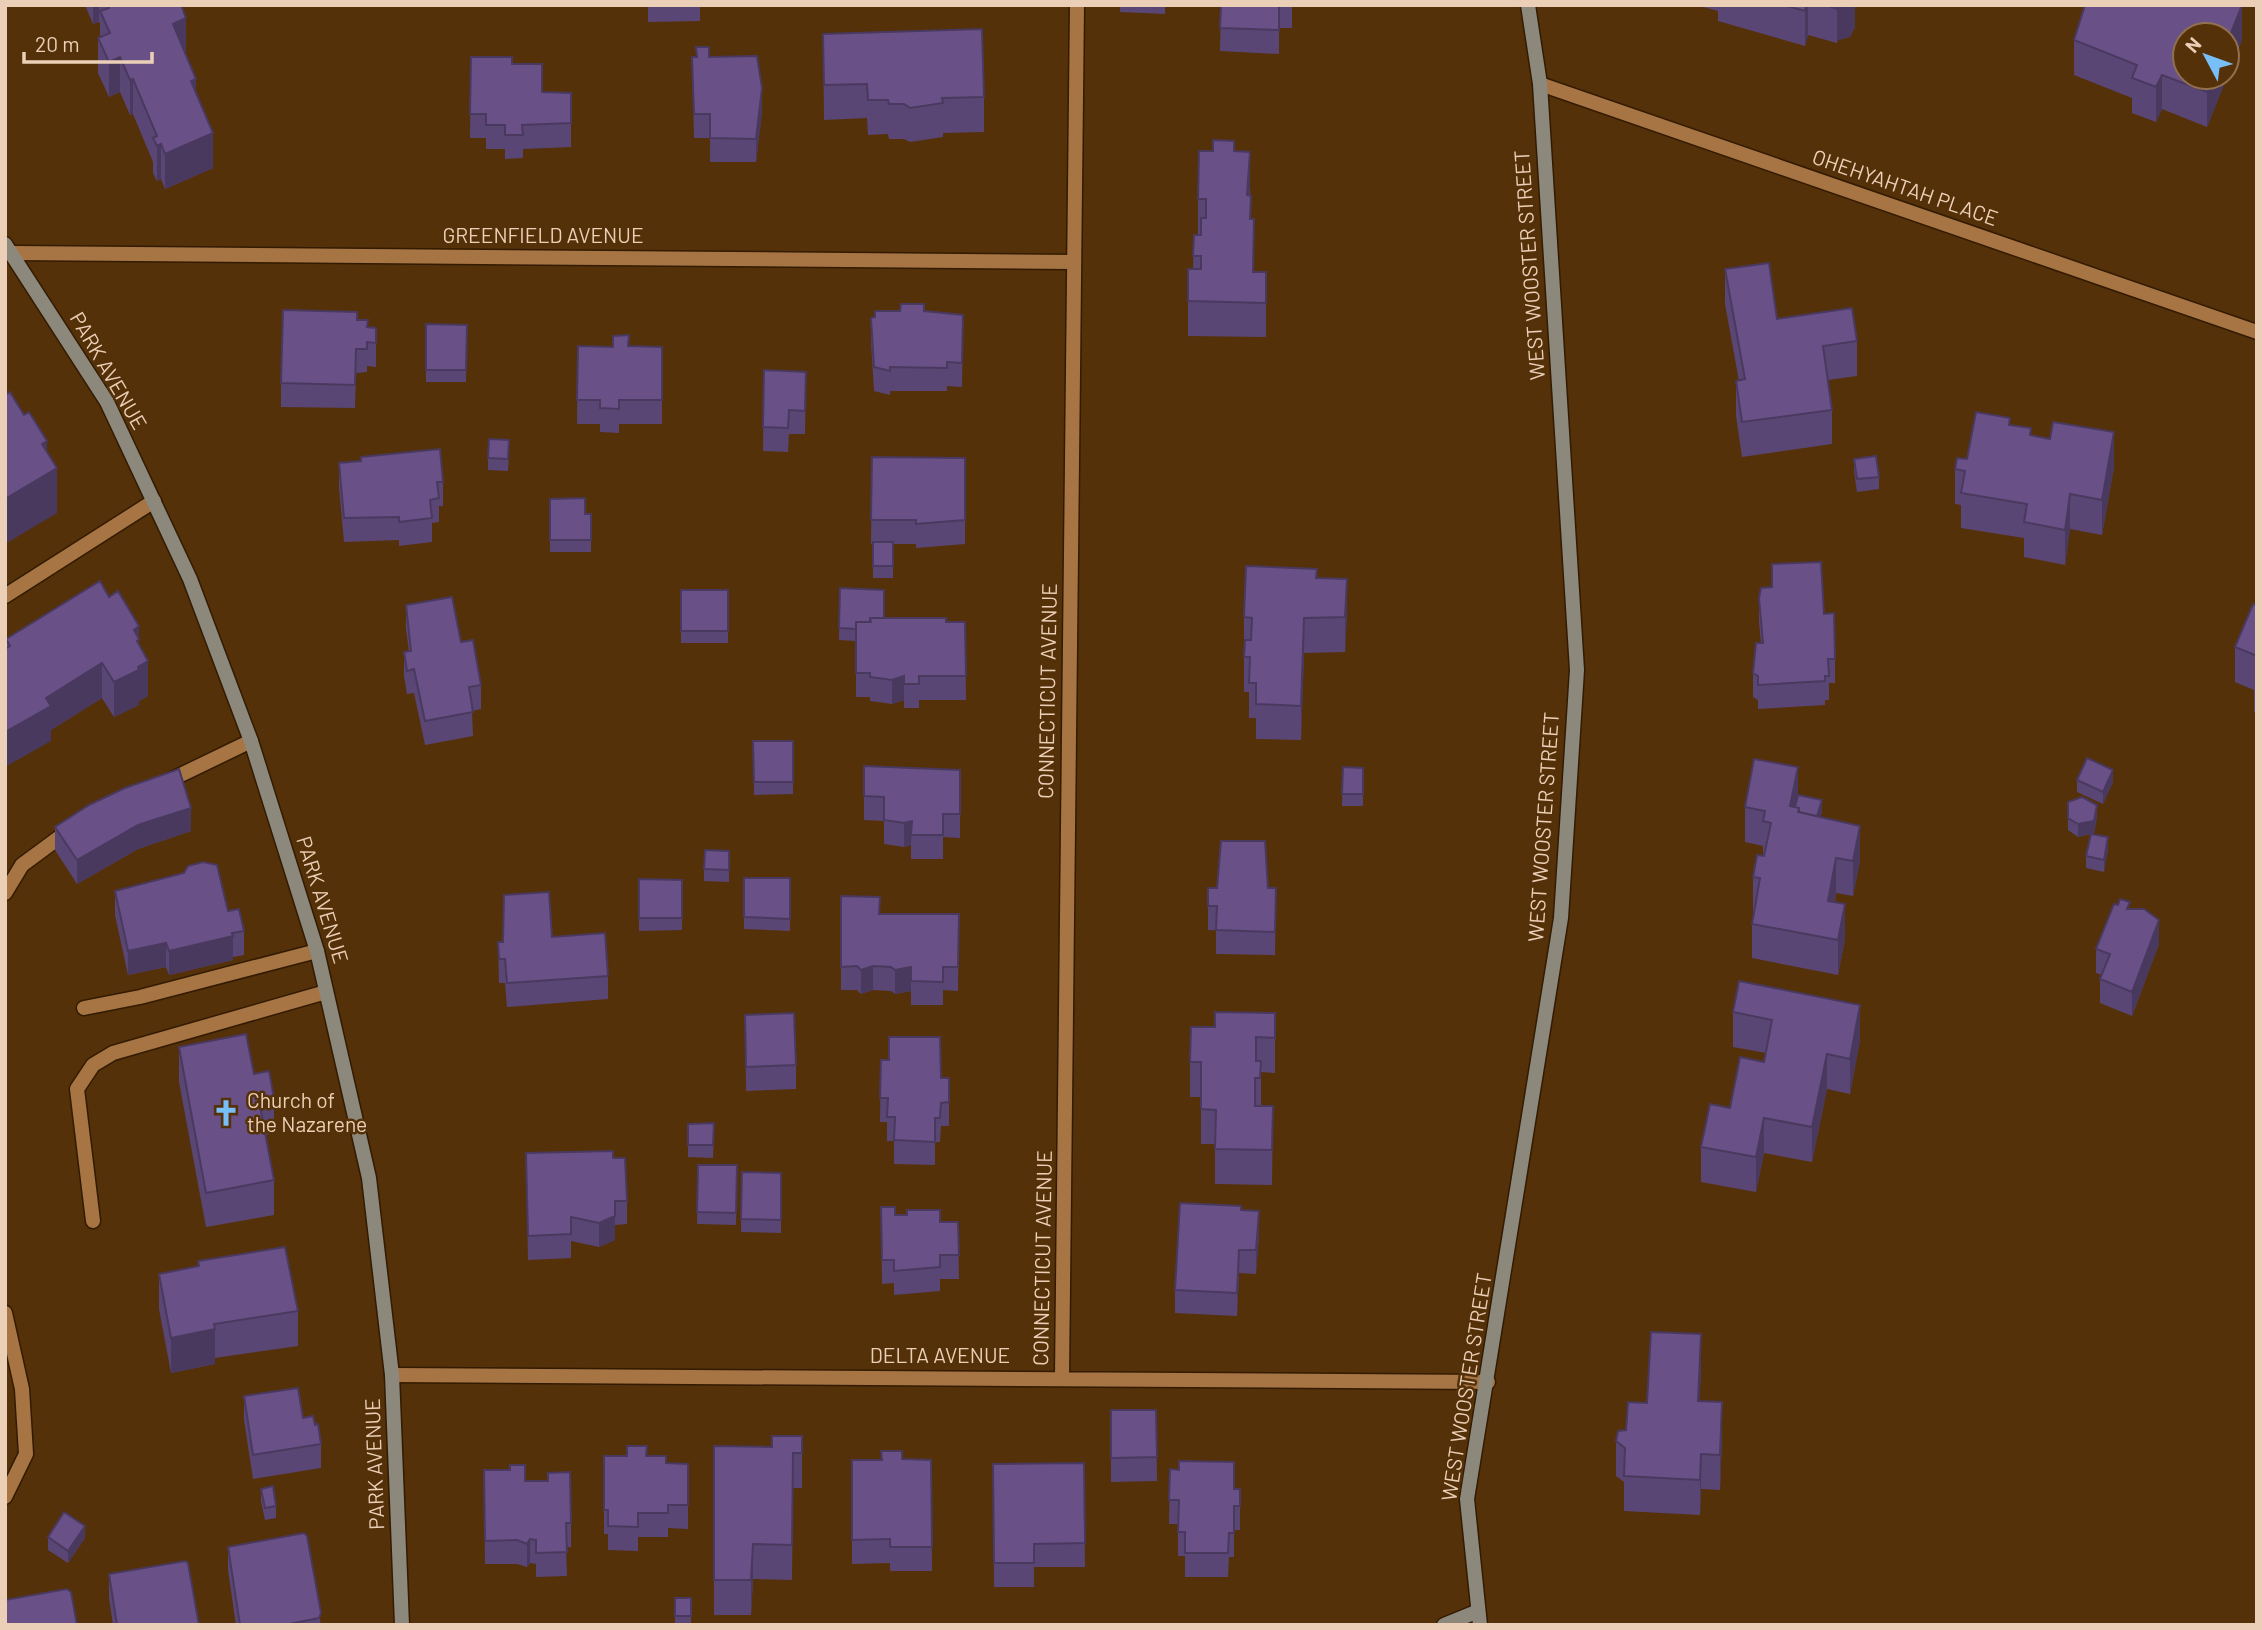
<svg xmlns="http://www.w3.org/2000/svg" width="2262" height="1630" font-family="Barlow,sans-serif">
<rect width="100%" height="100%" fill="#543109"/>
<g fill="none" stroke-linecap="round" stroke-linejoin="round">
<defs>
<path id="lane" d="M5 596 154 501
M84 1008 140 997 317 951
M93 1221 77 1089 93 1065 113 1053 326 992"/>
<path id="street" d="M1540 84 2257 332
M12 253 1074 262
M164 783 251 741
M5 893 22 865 68 831
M5 1313 22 1389 26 1454 5 1497
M392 1375 1488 1382
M1062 1377 1077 5"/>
<path id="secondary" d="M5 244 107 402 190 579 251 741 317 951 369 1178 392 1375 402 1625
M1444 1625 1476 1612
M1480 1625 1467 1499 1561 918 1577 670 1540 84 1528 5"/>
</defs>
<use href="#lane" stroke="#331b02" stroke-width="17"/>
<use href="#street" stroke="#331b02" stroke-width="17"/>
<use href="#secondary" stroke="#331b02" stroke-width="17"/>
<use href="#lane" stroke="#a77544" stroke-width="14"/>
<use href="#street" stroke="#a77544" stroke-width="14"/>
<use href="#secondary" stroke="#8c887c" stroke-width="14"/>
</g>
<path fill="#5a4675" d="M85 5H181L186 53H185L196 94 213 168 165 189 161 179 157 181 153 173V162L133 114 130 115 120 92 109 97 98 73V38L100 37V23L99 22 93 24Z
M648 5H700V21L648 22Z
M1120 5H1165V14L1120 12Z
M1221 5H1292V28H1279V54L1220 51Z
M1696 5H1855V27L1850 37 1838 40 1837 43 1808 35 1805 46 1718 21V11Z
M823 34 984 97V132L943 133V137L910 142 904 139H889L888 134 868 135 867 118 824 120Z
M2074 40H2242L2207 127 2162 109 2156 122 2132 113V98L2074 75Z
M471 57 512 64 542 92 571 93V147L523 149V158L505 159V149H486V138H470Z
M692 57H709L762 112 756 162H710V138H694Z
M1234 151 1250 187 1251 219H1254V272H1266V337L1188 336V269H1193L1194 235H1201V234H1198V199Z
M1725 269 1777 319 1857 341V376L1828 380 1832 410V444L1742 457 1736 416V381H1739L1725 304Z
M924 311 963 315 962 387 947 386V391H890V395L874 391 871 342V318Z
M357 320 367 327 376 328V367L367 366V372L356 373 355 408 281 407V383Z
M426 324 467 325 466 382H426Z
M578 346 662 347V424H619V433L600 432V424H577Z
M764 370 806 372 805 434H789L788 452 763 451Z
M2010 425 2031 435 2114 467 2102 535 2070 529 2065 565 2024 557V538L1961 528V505L1955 504V469Z
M509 452 508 471 488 470V458Z
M872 457 965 458V544L916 548V544H893V578H873V544H871Z
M1854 459 1879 477V489L1857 492 1854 471Z
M339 463 443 482V506H439V522L432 523V542L399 546V540L344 542 339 487Z
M550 499 585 514H591V552H550Z
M1772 564 1824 614 1835 659V683H1829V700H1825V705L1758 709V700L1753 697V673L1761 643 1759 622V598L1772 587Z
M1317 578 1347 614 1345 652 1304 653 1301 740 1256 739V718H1249V692H1244V617Z
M840 588 884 618 946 622H965L966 700H919V708H904V700L892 704 870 701V697H856V641L839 640Z
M681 590H728V643H681Z
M406 605 461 642 481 685V709L472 711 473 736 425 745 414 693 407 694 404 676V652H409L406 629Z
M2257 606V713L2254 712V690L2235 682V647Z
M139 626V646L148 696 139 701V705L114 717 102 698 51 730V741L6 648V639Z
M753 741H793V794L754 795Z
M864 766 960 770V838L943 837V859H911V845L904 847 884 844V821L864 820Z
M1343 767 1363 768V806H1342Z
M2077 780 2113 782 2103 804 2077 792Z
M1798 795 1822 812 1820 817 1860 861 1853 896 1836 893 1835 902 1845 939 1838 975 1752 958V924L1754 912H1753V877L1763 856V846L1745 842V807Z
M2068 802 2097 817 2094 833 2092 834 2108 849 2104 872 2086 868V856L2091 834 2078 837 2068 830Z
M55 827 191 831 138 849 77 884 55 850Z
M729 851V882L704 881V869Z
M744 878H790V931L744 929Z
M639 879 682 880V930L639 931Z
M1208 888H1276L1275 955 1216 954V930H1208Z
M115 891 228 911 244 931V955L233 957V960L169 975 166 967 128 975 115 915Z
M841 896 880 914H959L958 991 943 990V1005H911V991L895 994 891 991 873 990 861 994 857 990H841Z
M2130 909 2159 944 2132 1016 2100 1003V979L2102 975 2096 973V949Z
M552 937 608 976V999L507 1007 505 983H499L498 942Z
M1739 981 1860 1040 1850 1094 1827 1089 1812 1162 1764 1153 1756 1192 1701 1182V1147L1764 1062 1766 1053 1733 1047V1012Z
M1275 1013V1073L1261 1072V1106H1273L1272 1185 1215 1184V1144H1201V1097H1190V1062L1215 1027Z
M745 1015 796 1065V1089L746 1091Z
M179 1047 254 1074 274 1098V1133L265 1135 274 1180V1215L206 1227 179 1082Z
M881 1060H889L941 1078H949V1126H941L940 1142H935V1165L894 1164V1141H887V1122H880Z
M714 1123 713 1158 688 1157V1124Z
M526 1153 613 1158 627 1201V1224L615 1225V1240L599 1247 571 1241V1258L528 1260Z
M698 1165H737L736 1225 697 1224Z
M742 1172 781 1173V1233L741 1232Z
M881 1207 895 1215 940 1222H958L959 1279H940V1291L894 1295V1283L882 1284Z
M1241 1210 1259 1235 1256 1274 1239 1273 1237 1316 1175 1313V1290Z
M159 1274 298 1311V1346L215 1358V1364L171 1373 159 1309Z
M1701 1369 1699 1401 1722 1437 1720 1490 1701 1489 1700 1515 1624 1511V1482L1616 1476V1441L1647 1403Z
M244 1396 315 1425 321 1444V1468L253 1479 244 1420Z
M1111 1410H1156L1157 1481 1111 1482Z
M802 1436V1488H793L792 1580 753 1579 751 1615H714V1446L772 1447Z
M604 1456H647L666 1463 688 1464V1529L668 1528V1537H638V1551L608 1550V1534H604Z
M902 1459 931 1460 932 1571H890V1563L852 1564V1460Z
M1084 1463 1085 1567H1034V1587H994L993 1464Z
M1170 1469 1234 1489H1240V1530H1234V1557H1229L1228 1577H1185V1556H1178V1524H1169Z
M484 1470 525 1481 571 1523V1547H566L567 1576 536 1577V1564L530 1563 527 1567 517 1564H485Z
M261 1489 276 1506V1518L265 1520 261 1501Z
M304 1533 321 1625H236L228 1570V1547Z
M48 1537 85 1538 68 1563 48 1550Z
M109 1574 199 1625H113L109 1598Z
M675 1598H691V1625H675Z"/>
<path fill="#4a395f" d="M93 5H99V22L93 24Z
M1806 5H1808V35L1805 46V11Z
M1838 5H1855V27L1850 37 1838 40 1837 43V9Z
M2242 5V40L2207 127V92L2213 77H2227V43Z
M186 18V53L173 59V24Z
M120 57V92L109 97V62Z
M2162 75V109L2156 122V87Z
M133 79V114L130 115V80Z
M196 79V114L191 81Z
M762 88V112L756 162V139Z
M213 133V168L165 189V154Z
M161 144V179L157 181V146Z
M1250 152V187L1247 230V195Z
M2114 432V467L2102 535V500Z
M47 441V474L57 468V513L5 544V499L42 444Z
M2070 494V529L2065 565V530Z
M1347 579V614L1345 652V617Z
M1304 618V653L1301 740V706Z
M139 626V666L148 661V696L139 701V705L114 717V682L134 630Z
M102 663V698L51 730V741L5 767V732L46 698Z
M904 676V700L892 704V680Z
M1798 767V802L1795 816 1790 806Z
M2113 770V782L2103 804V792Z
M1822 800V812L1815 833V821Z
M2097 805V817L2094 833 2078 837V824Z
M191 808V831L138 849 77 884V860L138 825Z
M912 821 911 845 904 847V823Z
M1860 826V861L1853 896V861Z
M2108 837V849L2104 872V860Z
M1836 858V893L1828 936V901Z
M1845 904V939L1838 975V940Z
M2159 920V944L2132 1016V992Z
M233 936V960L169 975V951Z
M166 943V967L128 975V951Z
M873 966V990L861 994V970Z
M911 967V991L895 994V970Z
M1860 1005V1040L1850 1094V1059Z
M1827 1054V1089L1812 1162V1127Z
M1764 1118V1153L1756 1192V1157Z
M1259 1211V1235L1256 1274V1250Z
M615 1216V1240L599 1247V1223Z
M1239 1250V1273L1237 1316V1293Z
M215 1329V1364L171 1373V1338Z
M1701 1334V1369L1698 1436V1401Z
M1722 1402V1437L1720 1490V1455Z
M1701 1454V1489L1700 1515V1480Z
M85 1526V1538L68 1563V1551Z
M530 1539V1563L527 1567V1544Z
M753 1544V1579L751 1615V1580Z"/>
<path fill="#695188" stroke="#4a395f" stroke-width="2" d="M108 5H181L186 18 173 24 196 79 191 81 213 133 165 154 161 144 157 146 153 138 157 136 133 79 130 80 120 57 109 62 98 38 110 33 100 11 109 8Z
M1221 5H1279V30L1220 28Z
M1784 5H1806L1805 11Z
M1826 5H1838L1837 9Z
M2085 5H2242L2227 43V35H2185V77H2213L2207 92 2162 75 2156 87 2132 78 2137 65 2074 40Z
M982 29 984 97 942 98 943 103 910 108 904 104H889L888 100H868L867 84 824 85 823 34Z
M696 47H709V57L757 56 762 88 756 139 710 138V114H694L692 57H697Z
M471 57H512V64H542V92L571 93V123L522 125 523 135H505V125H486V114H470Z
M1213 140 1234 141V151L1250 152 1247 195 1251 196 1250 219H1254L1253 272H1266V303L1188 301V269H1201V256H1193L1194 235H1201V218H1206V199H1198L1199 151H1213Z
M1769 263 1777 319 1852 308 1857 341 1823 346 1832 410 1742 422 1736 381 1745 379 1725 269Z
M901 304H924V311L963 315 962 363 947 362V368L890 367V371L874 367 871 318 875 317V311H900Z
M283 310 357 312V320H368L367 327 376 328V343L367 342V349H356L355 385 281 383Z
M426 324 467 325 466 370H426Z
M629 335 628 346 662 347V400H619V409L600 408V400H577L578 346 613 347V336Z
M764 370 806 372 805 411 789 410 788 428 763 427Z
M10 392 24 415 29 412 47 441 42 444 57 468 5 499V395Z
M1976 412 2010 418 2009 425 2031 428 2030 435 2050 439 2053 422 2114 432 2102 500 2070 494 2065 530 2024 522 2027 504 1961 493 1965 471 1955 469 1957 458 1967 459Z
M489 439 509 440 508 459 488 458Z
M440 449 443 482H437L439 498 430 500 432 518 399 522V517L344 518 339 463 361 461V457Z
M1876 456 1879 477 1857 479 1854 459Z
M872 457 965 458V520L916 524V520H871Z
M585 498V514H591V540H550V499Z
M873 542H893V566H873Z
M1821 562 1824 614 1834 613 1835 659H1828L1829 676H1825V681L1758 685V676L1753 673 1756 643H1763L1759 598 1761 588 1772 587V564Z
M1246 566 1317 569 1316 578 1347 579 1345 617 1304 618 1301 706 1256 704V683H1249L1250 657H1244L1245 640H1251L1252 618 1244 617Z
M100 581 109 597 118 591 139 626 134 630 139 639 137 641 148 661 138 667 139 670 114 682 102 663 46 698 51 706 5 732V649L10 646 6 639Z
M840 588 884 590V618H870V622H856V629L839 628Z
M681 590H728V631H681Z
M452 597 461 642 473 640 481 685 469 687 473 712 425 721 414 669 407 671 404 652 411 651 406 605Z
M2253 604 2257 606V656L2235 647Z
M870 618H946V622H965L966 676H919V684H904V676L892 680 870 677V673H856V622H871Z
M753 741H793V782H754Z
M2087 758 2113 770 2103 792 2077 780Z
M1754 759 1798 767 1790 806 1799 808 1798 812 1860 826 1853 861 1836 858 1828 901 1845 904 1838 940 1752 924 1760 878 1753 877 1757 855 1764 856 1771 823 1763 821 1765 811 1745 807Z
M864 766 960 770V814H943V835H911L912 821 904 823 884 820V797L864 796Z
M1343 767 1363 768V794H1342Z
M179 769 191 808 138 825 77 860 55 827 89 805 125 788Z
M1798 795 1822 800 1817 816 1799 812V808L1795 807Z
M2082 797 2097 805 2094 821 2078 824 2068 818V802Z
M2091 834 2108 837 2104 860 2086 856Z
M1221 841H1265L1268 888H1276L1275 932 1216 930 1217 906H1208V888H1217Z
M705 850 729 851V870L704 869Z
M203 862 217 865 228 911 239 909 244 931 232 933 233 936 169 951 166 943 128 951 115 891 184 873 188 866Z
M744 878H790V919L744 917Z
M639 879 682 880V918H639Z
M549 892 552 937 605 933 608 976 507 983 505 959H499L498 942H503L504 895Z
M841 896 880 897 879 914H959L958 967H943V982L911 981V967L895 970 891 967 873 966 861 970 857 966 841 967Z
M2120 899 2130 902 2127 909H2144L2159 920 2132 992 2100 979 2110 954 2096 949 2114 904 2118 905Z
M1739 981 1860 1005 1850 1059 1827 1054 1812 1127 1764 1118 1756 1157 1701 1147 1710 1104 1730 1108 1740 1057 1764 1062 1772 1020 1733 1012Z
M1215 1012 1275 1013V1038L1256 1037V1061H1261L1260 1078H1255V1106H1273L1272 1150 1215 1149 1216 1110 1201 1109V1062H1190L1191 1027H1215Z
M794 1013 796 1065 746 1067 745 1015Z
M246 1034 254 1074 269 1071 274 1098 259 1101 274 1180 206 1193 179 1047Z
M889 1037H940L941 1078H949V1102L941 1103 940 1118H935V1142L894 1140 895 1117H887L888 1098H880L881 1060H889Z
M714 1123 713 1145H688V1124Z
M613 1151V1158H625L627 1201H615V1216L599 1223 571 1217V1234L528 1236 526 1153Z
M698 1165H737L736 1213 697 1212Z
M742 1172 781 1173V1220L741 1219Z
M1180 1203 1241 1206V1210L1259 1211 1256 1250H1239L1237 1293 1175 1290Z
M881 1207H895V1215H907V1210H940V1222H958L959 1255H940V1267L894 1271V1260H882Z
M285 1247 298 1311 214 1324 215 1329 171 1338 159 1274 199 1266 198 1261Z
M1651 1332 1701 1334 1698 1401 1722 1402 1720 1455 1701 1454 1700 1480 1624 1476 1625 1448 1616 1441 1618 1431 1626 1430 1628 1402 1647 1403Z
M298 1388 303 1418 313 1416 315 1425 318 1424 321 1444 253 1455 244 1396Z
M1111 1410H1156L1157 1457 1111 1458Z
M772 1436H802V1453H793L792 1545 753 1544 751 1580H714V1446L772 1447Z
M627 1446H647L646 1456H666V1463L688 1464V1505H668V1513H638V1527L608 1526V1510H604V1456H627Z
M881 1451H902V1459L931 1460 932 1547H890V1539L852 1540V1460H882Z
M1179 1461 1234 1462V1489H1240V1506H1234V1533H1229L1228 1553H1185V1532H1178L1179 1500H1169L1170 1469 1179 1470Z
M1084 1463 1085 1543 1034 1544V1563H994L993 1464Z
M510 1465H525V1481H548V1473L570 1472 571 1523H566L567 1552 536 1553V1540L530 1539 527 1544 517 1540 485 1541 484 1470H510Z
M273 1486 276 1506 265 1508 261 1489Z
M64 1512 85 1526 68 1551 48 1537Z
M304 1533 307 1536 321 1613 319 1618 284 1625H240L228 1547Z
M185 1561 188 1563 199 1625H117L109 1574Z
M67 1589 71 1592 77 1625H5V1600Z
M675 1598H691V1616H675Z"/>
<defs>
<symbol id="church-bare" viewBox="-9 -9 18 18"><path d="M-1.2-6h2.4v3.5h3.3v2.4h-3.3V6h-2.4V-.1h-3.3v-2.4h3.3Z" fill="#78bff7" stroke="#543109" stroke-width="2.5" paint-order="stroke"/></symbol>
</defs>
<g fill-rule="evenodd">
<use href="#church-bare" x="207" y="1094" width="38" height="38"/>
</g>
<g text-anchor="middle" stroke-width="5" stroke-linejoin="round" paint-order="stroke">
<g font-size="21" fill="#ebcfb7" stroke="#543109">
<text transform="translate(1905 188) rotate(19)" y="7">OHEHYAHTAH PLACE</text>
<text x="543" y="243">GREENFIELD AVENUE</text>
<text transform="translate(1530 265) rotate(-94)" y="7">WEST WOOSTER STREET</text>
<text transform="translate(108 371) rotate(60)" y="7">PARK AVENUE</text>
<text transform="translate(1048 691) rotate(-89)" y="7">CONNECTICUT AVENUE</text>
<text transform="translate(1544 827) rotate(-86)" y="7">WEST WOOSTER STREET</text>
<text transform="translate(322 900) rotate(73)" y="7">PARK AVENUE</text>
<text transform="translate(1043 1258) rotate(-89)" y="7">CONNECTICUT AVENUE</text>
<text x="940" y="1363">DELTA AVENUE</text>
<text transform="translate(1467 1387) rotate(-81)" y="7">WEST WOOSTER STREET</text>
<text transform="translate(375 1464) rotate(-92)" y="7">PARK AVENUE</text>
</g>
<g font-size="21" fill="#ebcfb7" stroke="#543109" text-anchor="start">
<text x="247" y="1108">Church of<tspan x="247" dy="24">the Nazarene</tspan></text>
</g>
</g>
<rect width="2262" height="1630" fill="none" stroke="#ebcfb7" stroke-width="14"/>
<g transform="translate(2206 56) rotate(311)"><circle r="33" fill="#543109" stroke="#90704f" stroke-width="2"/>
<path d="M0-5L12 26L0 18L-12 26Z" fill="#78bff7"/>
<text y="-10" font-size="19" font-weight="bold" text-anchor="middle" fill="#ebcfb7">N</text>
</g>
<path d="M24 52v10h128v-10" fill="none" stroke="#ebcfb7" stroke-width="3.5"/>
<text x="35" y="52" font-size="21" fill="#ebcfb7" stroke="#543109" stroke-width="5" paint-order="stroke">20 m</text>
</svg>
